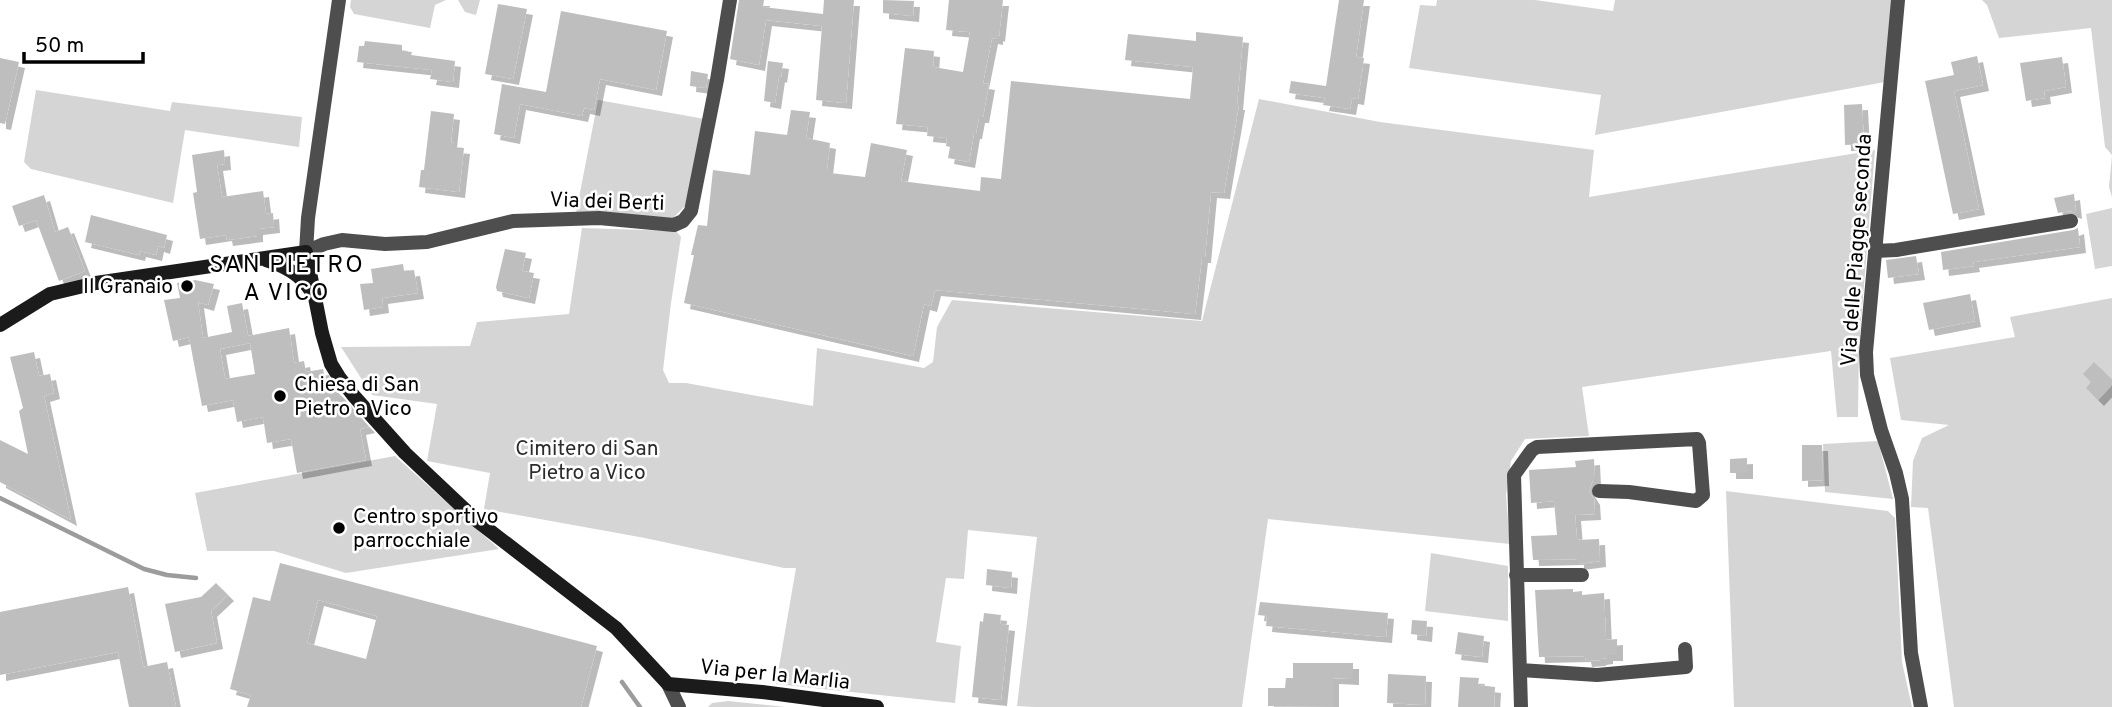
<svg xmlns="http://www.w3.org/2000/svg" width="2112" height="707" font-family="Overpass,sans-serif">
<defs>
<filter id="shadow"><feDropShadow dx="6" dy="6" stdDeviation="0" flood-color="#0004"/></filter>
</defs>
<rect width="100%" height="100%" fill="#fff"/>
<path fill="#d5d5d5" d="M351 0H446L435 5 430 28 354 14 350 7Z
M458 0H480L476 15 465 12Z
M1437 0H1535L1613 11 1615 0H1893L1885 82 1595 135 1601 95 1409 68 1420 5 1436 6Z
M1982 0H2112V197L2109 187 2112 155 2105 147 2091 28 1999 38 1987 5Z
M36 90 170 111 172 102 302 117 299 147 185 130 173 203 31 169 24 162Z
M1259 99 1380 122 1594 150 1589 197 1875 150 1859 346 1858 417H1837L1831 351 1582 387 1589 436 1525 439 1511 461 1506 495 1510 544 1268 519 1242 707H1034L1017 706 1037 537 968 530 964 579 946 578 936 642 961 646 955 703 776 684 796 568H784L645 538 484 509 490 473 427 461 437 404 372 395 341 347 470 346 477 322 569 314 582 228 676 231 681 237 671 303 663 370 669 383H686L813 406 817 348 924 368 933 362 937 327 952 300 1202 321Z
M598 100 705 119 685 206 673 218 576 213Z
M2112 208V266L2095 269 2086 214Z
M2112 298V707H1954L1928 508 1911 507 1913 461 1922 438 1949 425 1901 420 1890 358 2015 337 2010 317Z
M1878 441 1893 499 1825 492 1823 444Z
M395 456 499 549 346 573 274 551H207L195 493Z
M1726 491 1888 511 1895 518 1902 662 1912 707H1734Z
M1431 553 1508 566V621L1425 611Z
M728 701 785 707H708L712 703Z"/>
<g fill="none" stroke-linecap="round" stroke-linejoin="round">
<path stroke="#9c9c9c" stroke-width="4.5" d="M0 498 144 569 167 575 196 578
M622 682 640 707"/>
</g>
<path fill="#bebebe" fill-rule="evenodd" filter="url(#shadow)" d="M739 0H764L763 7 823 14 824 0H854L846 103 816 100 822 26 766 20 759 65 730 59Z
M883 0 914 1 913 16 883 13Z
M949 0H1003L999 36 997 35V39L992 38 983 83 989 84 983 117H979L976 133H974L969 162 948 158 950 147 946 146 947 138 927 136 928 127 896 124 905 48 934 51 933 67 963 72 970 32 946 30Z
M1339 0H1364L1356 57 1364 58 1358 99 1352 98 1350 109 1323 105 1325 98 1289 93 1291 81 1326 86Z
M498 4 527 9 513 79 485 74Z
M561 11 667 31 656 90 600 79 594 110 584 108 582 116 520 104 514 138 494 134 502 84 546 92Z
M1196 32 1243 37 1237 104H1239L1224 193 1211 192 1205 257H1202L1195 314 935 290 931 306 924 304 913 356 684 303 694 255H691L698 225 707 226 713 170 750 175 755 131 787 135 791 110 810 112 806 138 830 143 827 169H830V173L865 177 871 143 907 150 901 181 980 191 981 177 1001 179 1011 81 1190 99 1193 67 1125 60 1128 34 1196 41Z
M365 41 402 45V51L412 52 411 55 455 61 453 82 430 79 432 70 357 62 359 46H364Z
M1977 56 1983 85 1954 91 1979 209 1953 214 1925 81 1954 75 1951 62Z
M2062 57 2066 87 2044 91 2045 98 2026 101 2020 63Z
M0 58 19 62 5 124 0 123Z
M768 61 783 63 781 77 779 76 775 103 764 101Z
M691 71 708 74 706 88 690 86Z
M1862 104 1864 144 1845 145 1844 105Z
M431 111 454 114 451 142 454 143V147L464 148 459 192 419 187 421 170H424Z
M224 150 225 164 217 165 222 197 263 191 266 214 273 213 274 227 257 229V236L227 240 226 235 200 239 193 193 197 192 192 155Z
M2074 194 2076 213 2070 211 2058 213 2054 198Z
M44 195 55 232 68 227 85 271 59 281 36 220 19 226 12 206Z
M91 215 167 235 164 248 158 246 156 255 140 251 139 255 85 242Z
M2078 228 2080 247 1973 262 1974 266 1943 270 1941 252 2073 230Z
M505 249 526 253 522 271 534 273 529 298 497 291 496 287Z
M1916 256 1919 274 1888 278 1886 260Z
M403 264 404 271 414 270 418 293 382 298 383 307 364 310 360 284 373 283 371 269Z
M195 280 214 284 208 305 198 302 203 338 232 332 227 306 242 303 248 336 289 328 294 363 304 361 306 372 323 369 328 392 336 390 369 427 360 429 366 460 297 473 291 439 267 443 263 417 237 422 233 400 202 406 189 337 173 341 164 300 180 298 177 283ZM250 343 255 374 225 379 220 349Z
M1970 294 1975 321 1929 330 1923 303Z
M34 352 39 376 50 374 54 393 44 396 71 520 0 482V440L28 454 19 411 23 408 10 357Z
M2094 362 2112 380V385L2098 400 2086 388 2091 382 2083 374Z
M1802 445H1822L1823 480 1802 481Z
M1747 458V473H1730V459Z
M1594 459 1595 480H1593L1589 491 1594 499 1595 514 1575 515 1577 540 1599 539 1600 561 1578 564V559L1533 560 1531 536 1557 535 1554 501 1531 503 1529 470 1576 467 1575 461Z
M280 563 597 646 581 707H247L251 695 230 689 253 597 270 601ZM318 600 377 616 366 659 307 643Z
M987 569 1012 572 1011 588 986 585Z
M216 583 228 595 211 611 217 643 175 652 165 604 201 597Z
M128 587 143 667 167 662 176 707H129L118 652 0 675V612Z
M1573 589V592L1582 591V595L1604 593 1606 640 1617 639V655H1607V658L1600 659V660L1586 661 1585 656 1539 657 1535 590Z
M1260 602 1388 613 1386 637 1266 626 1267 616 1258 615Z
M984 613 1001 615 1000 624 1009 625 1001 700 972 697 980 621 983 622Z
M1412 620 1427 621 1426 636 1411 634Z
M1458 632 1484 636 1482 657 1455 654Z
M1293 663H1353V679L1333 678V707L1268 706V688H1285L1286 678H1293Z
M1388 674 1426 676 1425 705 1387 703Z
M1460 677 1479 678 1478 685 1495 687 1494 707H1458Z"/>
<g fill="none" stroke-linecap="round" stroke-linejoin="round">
<path stroke="#4e4e4e" stroke-width="14" d="M339 0 308 218 306 252 324 244 342 240 385 244 427 242 513 221 599 218 674 225 683 221 691 211 717 80 730 0
M1898 0 1866 352 1867 375 1881 430 1896 473 1902 499 1911 653 1921 707
M1875 251 1896 250 2071 221
M1516 575H1582
M1520 670 1597 675 1686 667 1685 649
M668 684 679 707
M1521 707 1514 475 1532 450 1537 447 1697 439 1699 443 1703 495 1696 501 1629 492 1599 491"/>
<path stroke="#1b1b1b" stroke-width="14" d="M266 260C285 266 300 274 311 291
M0 325 50 294 96 283 306 252 322 333 331 364 339 377 353 395 405 453 476 520 616 628 668 684 762 692 877 707"/>
</g>
<g fill="#000" stroke="#fff" stroke-width="2.5">
<circle cx="187" cy="286" r="7"/>
<circle cx="280" cy="396" r="7"/>
<circle cx="339" cy="528" r="7"/>
</g>
<g text-anchor="middle" stroke-width="5" stroke-linejoin="round" paint-order="stroke">
<g font-size="21" fill="#000" stroke="#fff">
<text transform="translate(607 201) rotate(2)" y="7">Via dei Berti</text>
<text transform="translate(1856 250) rotate(-86)" y="7">Via delle Piagge seconda</text>
<text transform="translate(775 674) rotate(6)" y="7">Via per la Marlia</text>
</g>
<g font-size="21" fill="#000" stroke="#fff" text-anchor="start">
<text x="173" y="293" text-anchor="end">Il Granaio</text>
<text x="294" y="391">Chiesa di San<tspan x="294" dy="24">Pietro a Vico</tspan></text>
<text x="353" y="523">Centro sportivo<tspan x="353" dy="24">parrocchiale</tspan></text>
</g>
<g font-size="21" fill="#2c2c2c" stroke="#fff">
<text x="587" y="455">Cimitero di San<tspan x="587" dy="24">Pietro a Vico</tspan></text>
</g>
<g font-size="24" letter-spacing="2" fill="#000" stroke="#fff">
<text x="287" y="272">SAN PIETRO<tspan x="287" dy="28">A VICO</tspan></text>
</g>
</g>
<path d="M24 52v10h119v-10" fill="none" stroke="#000000" stroke-width="3.5"/>
<text x="35" y="52" font-size="21" fill="#000000" stroke="#ffffff" stroke-width="5" paint-order="stroke">50 m</text>
</svg>
